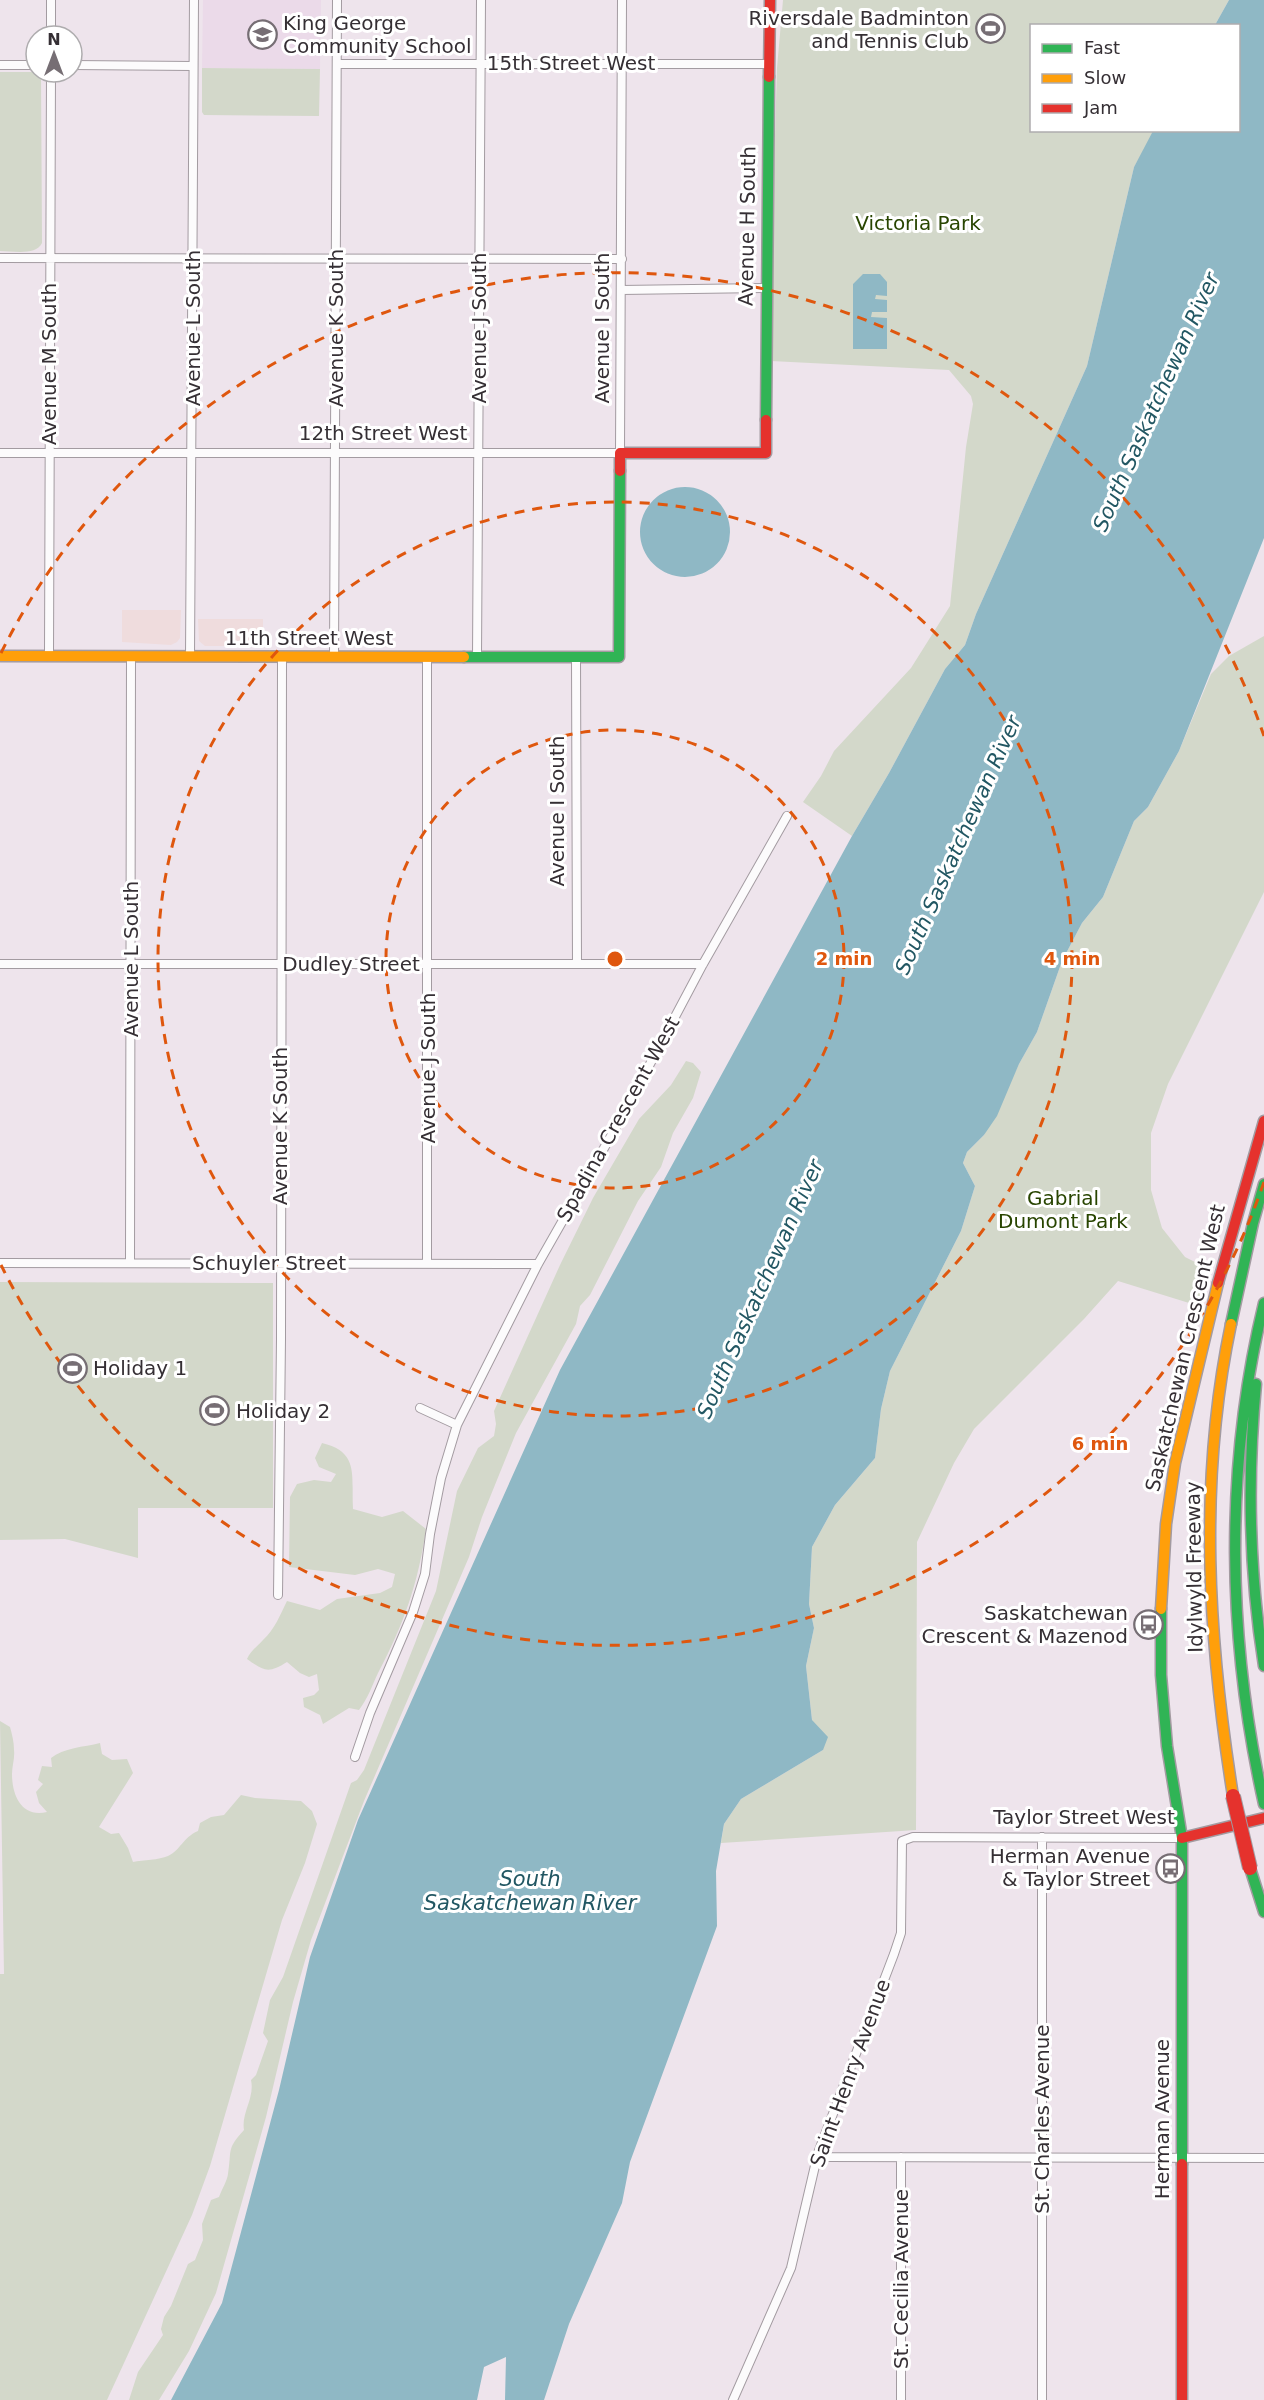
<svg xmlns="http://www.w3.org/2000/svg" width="1264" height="2400" font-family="'DejaVu Sans',sans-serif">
<rect width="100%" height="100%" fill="#eee4ec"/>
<path fill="#efdcdd" d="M122 610H181L180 638 177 642 171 645 122 642Z
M198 619H263V646H205L199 641Z"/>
<path fill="#ebdae9" d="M203 0H321L320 69 202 68Z"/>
<path fill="#d3d8ca" d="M783 0H1229L1215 25 1032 26V130L1153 131 1152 136 1134 167 1087 366 976 614 965 645 945 669 889 773 852 836 803 802 821 776 834 751 911 668 950 606 966 447 973 404 971 396 949 370 771 361 772 238 777 68Z
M202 68 320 69 319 116 204 115 202 112Z
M0 72H39L41 75 42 243C36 256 13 251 0 251Z
M1264 636V892L1168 1084 1151 1133V1190L1162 1228 1185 1257 1211 1270 1202 1307 1118 1281 1084 1319 974 1429 954 1463 917 1542 916 1830 721 1843 724 1824 741 1799 823 1750 812 1720 806 1666 814 1628 809 1604 812 1547 835 1505 875 1458 881 1409 890 1371 961 1231 975 1186 963 1163 967 1152 984 1135 1019 1064 1037 1032 1062 961 1082 923 1103 897 1134 821 1148 807 1179 751 1211 674 1229 656Z
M686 1061 693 1063 701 1072 693 1098 673 1133 661 1167 638 1201 590 1295 580 1306 576 1324 516 1433 482 1517 469 1557 364 1801 311 1940 293 2002 266 2117 216 2293 189 2351 159 2400H129L138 2372 163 2335 161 2329 164 2317 171 2306 188 2264 195 2260 203 2240 202 2224 211 2200 219 2197C222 2189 227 2181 228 2174 232 2149 226 2150 244 2130 241 2113 255 2098 251 2080L256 2075 268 2041 263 2033 270 2000 283 1977 351 1783 357 1780 364 1770 436 1591 457 1491 478 1448 494 1436 496 1424 494 1411 560 1265 593 1198 639 1119 671 1085Z
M0 1282 273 1283V1508H138V1558L65 1539 0 1540Z
M322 1443C360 1452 351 1476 353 1509L382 1517 403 1511 426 1529C418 1584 404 1624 378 1673 372 1686 368 1698 359 1710L349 1708 323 1724 320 1715 304 1707 303 1698 314 1695 319 1690 317 1674 309 1677 300 1673 287 1662C268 1674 264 1671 247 1659 251 1650 257 1647 263 1640 275 1629 280 1615 287 1601L320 1610 337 1599 380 1593 392 1587 395 1574 378 1569 355 1575 289 1567 290 1497 297 1484 314 1480 331 1482 336 1474 319 1467 315 1458Z
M0 1721 10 1727C12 1734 14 1742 14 1750 15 1758 12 1766 12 1774 12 1796 22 1818 47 1812L39 1803 36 1792 43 1784 38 1780 42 1766 52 1767 51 1758C63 1748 84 1747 100 1743L102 1754 112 1760 127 1759 133 1773 99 1827 111 1834 119 1833 128 1848 133 1862C143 1860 159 1860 168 1856 181 1850 182 1838 198 1831L200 1823 211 1817 224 1815 241 1795 255 1798 301 1801 312 1811 317 1824 305 1863 282 1920 210 2166 192 2215 107 2400H0V1974H4Z"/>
<path fill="#8fb8c5" d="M1229 0H1264V538L1179 751 1148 807 1134 821 1103 897 1082 923 1062 961 1037 1032 1019 1064 997 1116 984 1135 967 1152 963 1163 975 1186 961 1231 890 1371 881 1409 875 1458 835 1505 812 1547 809 1604 814 1628 806 1666 812 1720 828 1737 823 1750 741 1799 724 1824 716 1871 717 1926 630 2162 622 2203 569 2324 544 2400H505L506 2357 484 2367 477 2400H171L222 2303 279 2090 310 1957 358 1820 560 1370 852 836 889 773 945 669 965 645 976 614 1087 366 1134 167 1153 131 1238 130V26L1215 25Z
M863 274H880L887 282V296L876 295 875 299 887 300V312H872L871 317 887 318V349H853V284Z
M640 532a45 45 0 1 1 90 0a45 45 0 1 1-90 0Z"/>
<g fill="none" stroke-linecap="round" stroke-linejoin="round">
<defs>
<path id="street" d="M51 36V0
M337 64H769
M0 65H36
M72 65 193 66
M0 258 622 259
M621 290 766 288
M0 453H620L622 0
M49 656 51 72
M190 657 194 0
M334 657 337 0
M477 657 481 0
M576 657 577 964
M0 964H703
M130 1262 131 656
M0 1263 538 1264
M427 1263V657
M420 1408 457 1425
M278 1595 281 1339 282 657
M355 1757 370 1713 413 1612 425 1574 430 1534 441 1478 457 1425 538 1264 624 1113 703 964 787 816
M1042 1837V2400
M818 2153 828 2157 1264 2158
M733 2400 791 2268 818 2153 894 1954 901 1933 902 1841 913 1837 1182 1838
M901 2400V2157"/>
<path id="fast" d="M766 420 769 77
M464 657H619L620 471
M1264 1303C1224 1468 1227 1639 1264 1804
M1231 1324 1253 1223 1264 1184
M1256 1384C1247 1479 1249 1572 1264 1666
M1161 1609V1675L1167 1746 1182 1838V2164
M1250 1868 1264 1912"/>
<path id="slow" d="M0 656 464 657
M1231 1324C1198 1481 1208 1639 1233 1796
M1161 1609 1166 1524 1175 1463 1218 1283"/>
<path id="jam" d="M769 77 770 0
M620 471V453H766V420
M1218 1283 1264 1121
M1182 1838 1264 1818
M1182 2164V2400"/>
</defs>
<use href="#street" stroke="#a39ba1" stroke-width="10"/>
<use href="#fast" stroke="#a39ba1" stroke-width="13"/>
<use href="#slow" stroke="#a39ba1" stroke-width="13"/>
<use href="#jam" stroke="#a39ba1" stroke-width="13"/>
<use href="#street" stroke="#fcfbfc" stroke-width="8"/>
<use href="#fast" stroke="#30b455" stroke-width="10"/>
<use href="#slow" stroke="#ff9f0a" stroke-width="10"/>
<use href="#jam" stroke="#e5322d" stroke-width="10"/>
<defs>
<path id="jam-bridge" d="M1233 1796 1250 1868"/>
</defs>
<use href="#jam-bridge" stroke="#a39ba1" stroke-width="16" stroke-linecap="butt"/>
<use href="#jam-bridge" stroke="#e5322d" stroke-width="14"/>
</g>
<g fill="none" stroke="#df570e" stroke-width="3" stroke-dasharray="10 8">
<circle cx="615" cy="959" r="229"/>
<circle cx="615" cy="959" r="457"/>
<path d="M1264 1182A686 686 0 0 1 1 1265M1 653A686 686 0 0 1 1264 736"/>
</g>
<defs>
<symbol id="stadium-ring" viewBox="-11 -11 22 22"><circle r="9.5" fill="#fff" stroke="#766e74" stroke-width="1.5"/><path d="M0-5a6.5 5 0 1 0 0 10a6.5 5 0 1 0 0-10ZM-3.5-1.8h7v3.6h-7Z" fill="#766e74"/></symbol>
<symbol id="school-ring" viewBox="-11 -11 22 22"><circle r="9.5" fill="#fff" stroke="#766e74" stroke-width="1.5"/><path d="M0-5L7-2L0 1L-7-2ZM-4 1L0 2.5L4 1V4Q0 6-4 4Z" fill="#766e74"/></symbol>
<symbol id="bus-ring" viewBox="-11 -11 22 22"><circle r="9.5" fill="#fff" stroke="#766e74" stroke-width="1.5"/><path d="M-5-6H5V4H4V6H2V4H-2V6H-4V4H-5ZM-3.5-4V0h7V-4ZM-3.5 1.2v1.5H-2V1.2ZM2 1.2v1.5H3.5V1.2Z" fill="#766e74"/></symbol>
</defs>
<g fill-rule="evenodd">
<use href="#stadium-ring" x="974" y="12" width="33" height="33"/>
<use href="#school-ring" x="246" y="18" width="33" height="33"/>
<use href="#stadium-ring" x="56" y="1352" width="33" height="33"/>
<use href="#stadium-ring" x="198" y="1394" width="33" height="33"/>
<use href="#bus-ring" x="1132" y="1608" width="33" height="33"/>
<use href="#bus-ring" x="1154" y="1852" width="33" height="33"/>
</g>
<g text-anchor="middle" stroke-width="6" stroke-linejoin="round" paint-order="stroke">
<g font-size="20" fill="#352f34" stroke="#fff" text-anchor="end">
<text x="969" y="25">Riversdale Badminton<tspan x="969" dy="23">and Tennis Club</tspan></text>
<text x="283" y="30" text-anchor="start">King George<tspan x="283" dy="23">Community School</tspan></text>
<text x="93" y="1375" text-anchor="start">Holiday 1</text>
<text x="236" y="1418" text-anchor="start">Holiday 2</text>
<text x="1128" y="1620">Saskatchewan<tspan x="1128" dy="23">Crescent &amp; Mazenod</tspan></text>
<text x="1150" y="1863">Herman Avenue<tspan x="1150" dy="23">&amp; Taylor Street</tspan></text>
</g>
<g font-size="20" fill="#352f34" stroke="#fff">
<text x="571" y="70">15th Street West</text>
<text transform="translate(747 226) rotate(-89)" y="7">Avenue H South</text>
<text transform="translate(193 328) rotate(-90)" y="7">Avenue L South</text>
<text transform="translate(336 328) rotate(-90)" y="7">Avenue K South</text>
<text transform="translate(479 328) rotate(-90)" y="7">Avenue J South</text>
<text transform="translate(602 328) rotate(-90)" y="7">Avenue I South</text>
<text transform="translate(49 364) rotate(-90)" y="7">Avenue M South</text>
<text x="383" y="440">12th Street West</text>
<text x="309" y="645">11th Street West</text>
<text transform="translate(557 811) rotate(-90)" y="7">Avenue I South</text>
<text transform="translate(131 959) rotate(-90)" y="7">Avenue L South</text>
<text x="351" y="971">Dudley Street</text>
<text transform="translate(428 1068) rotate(-90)" y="7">Avenue J South</text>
<text transform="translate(618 1119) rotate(-61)" y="7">Spadina Crescent West</text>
<text transform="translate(280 1126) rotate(-90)" y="7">Avenue K South</text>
<text x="269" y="1270">Schuyler Street</text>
<text transform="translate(1185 1348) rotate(-77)" y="7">Saskatchewan Crescent West</text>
<text transform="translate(1194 1567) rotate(-91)" y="7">Idylwyld Freeway</text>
<text x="1084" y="1824">Taylor Street West</text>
<text transform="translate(850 2073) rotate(-70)" y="7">Saint Henry Avenue</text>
<text transform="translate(1042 2119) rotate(-90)" y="7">St. Charles Avenue</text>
<text transform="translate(1162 2119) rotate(-90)" y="7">Herman Avenue</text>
<text transform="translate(901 2279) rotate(-90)" y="7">St. Cecilia Avenue</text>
</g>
<g font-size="20" fill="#284500" stroke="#fff">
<text x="918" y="230">Victoria Park</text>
<text x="1063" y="1205">Gabrial<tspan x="1063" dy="23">Dumont Park</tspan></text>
</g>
<g font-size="21" font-style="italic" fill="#225763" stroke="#fff">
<text transform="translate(1156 402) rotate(-66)" y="7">South Saskatchewan River</text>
<text transform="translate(958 845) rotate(-66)" y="7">South Saskatchewan River</text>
<text transform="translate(760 1289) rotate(-66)" y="7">South Saskatchewan River</text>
<text x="530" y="1886">South<tspan x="530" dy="24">Saskatchewan River</tspan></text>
</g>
</g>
<circle cx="615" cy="959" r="9" fill="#df570e" stroke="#fff" stroke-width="3"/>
<g font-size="18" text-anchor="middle" font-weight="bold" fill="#df570e" stroke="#fff" stroke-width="6" stroke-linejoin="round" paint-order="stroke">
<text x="844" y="965">2 min</text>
<text x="1072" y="965">4 min</text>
<text x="1100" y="1450">6 min</text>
</g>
<rect x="1030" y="24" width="210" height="108" fill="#ffffff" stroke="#aeacae" stroke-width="1.5"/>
<rect x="1042" y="44" width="30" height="9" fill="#30b455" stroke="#aeacae" stroke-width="1.5"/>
<text x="1084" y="54" font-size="18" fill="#352f34">Fast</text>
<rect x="1042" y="74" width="30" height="9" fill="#ff9f0a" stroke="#aeacae" stroke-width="1.5"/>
<text x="1084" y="84" font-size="18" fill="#352f34">Slow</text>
<rect x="1042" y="104" width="30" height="9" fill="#e5322d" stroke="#aeacae" stroke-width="1.5"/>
<text x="1084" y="114" font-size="18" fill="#352f34">Jam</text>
<g transform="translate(54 54)"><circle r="28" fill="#ffffff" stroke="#aeacae" stroke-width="1.5"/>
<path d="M0-4.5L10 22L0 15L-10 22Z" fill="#766e74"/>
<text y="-9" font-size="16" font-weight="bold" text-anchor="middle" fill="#352f34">N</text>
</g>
</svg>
